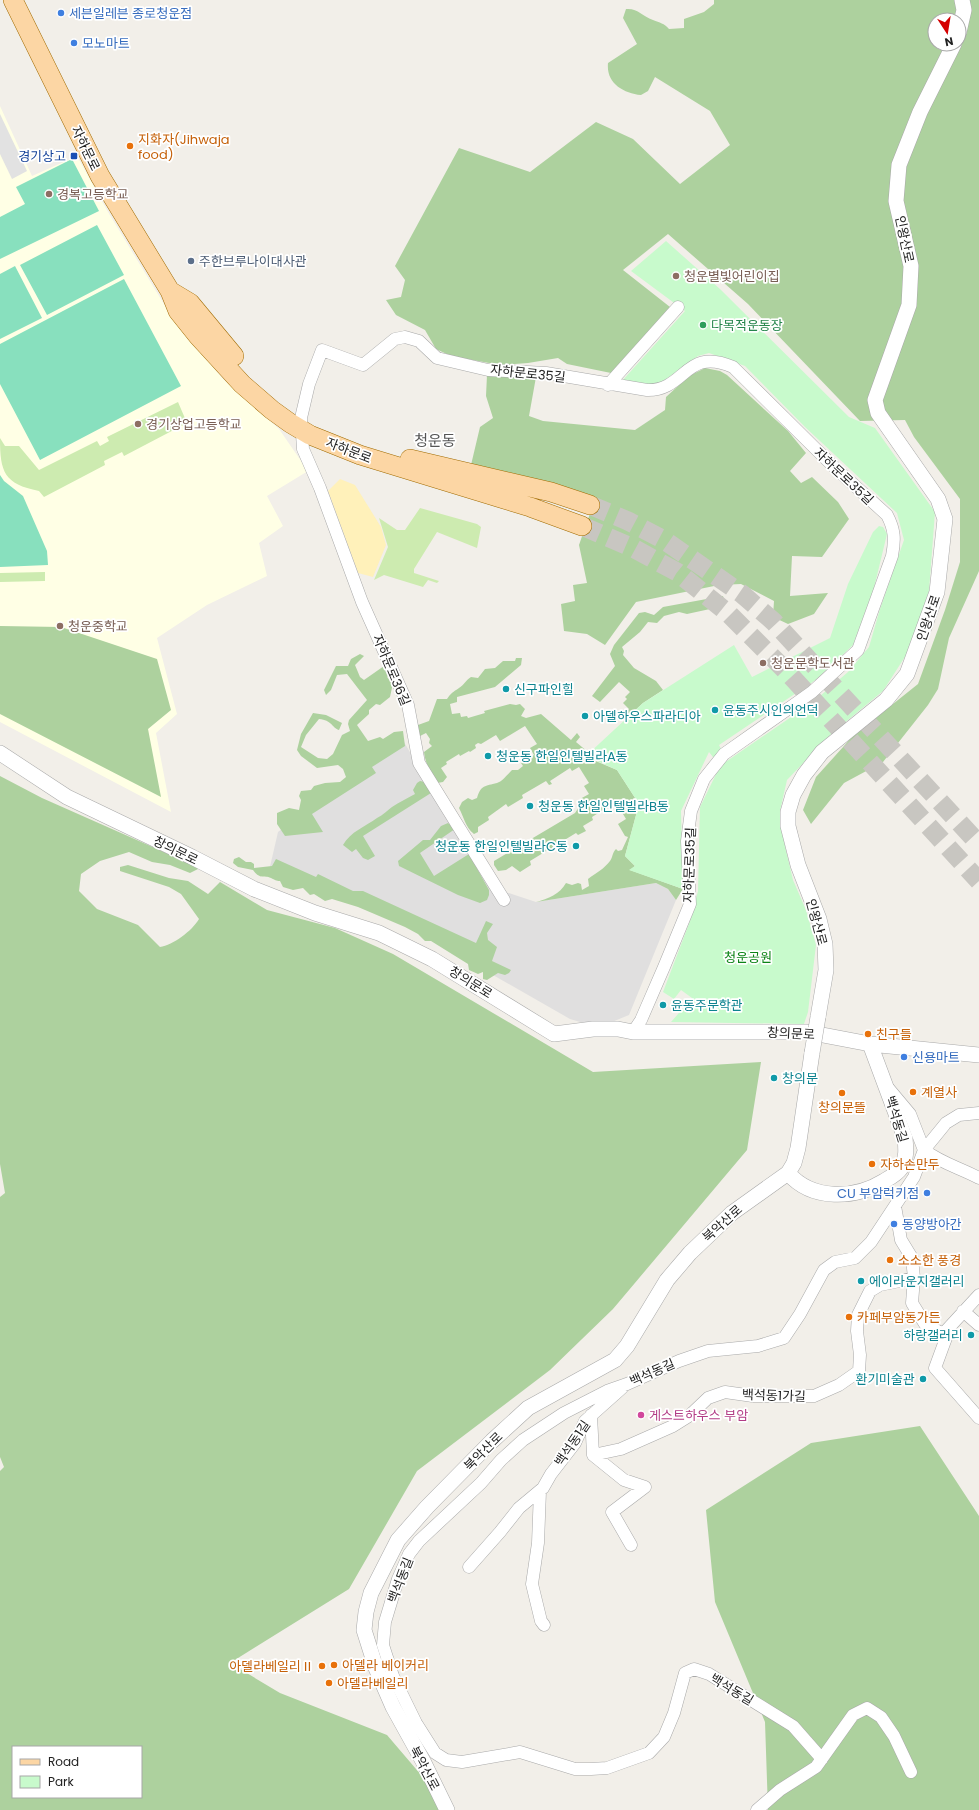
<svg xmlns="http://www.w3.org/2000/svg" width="979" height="1810" font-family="Poppins,'Noto Sans KR',sans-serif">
<rect width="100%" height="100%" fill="#f2efe9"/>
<path fill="#e0dfdf" d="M401 737 490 887 536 902 656 883 668 889 676 900 629 1015 607 1024H587L570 1019 409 927 269 871 278 832Z"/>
<path fill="#ffffe5" d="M0 106 32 176 77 156 108 212 173 319 223 379 279 429 308 471 267 496 283 526 259 543 267 576 207 605 157 638 177 714 156 733 171 812 0 722Z"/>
<path fill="#cdebb0" d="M178 402 187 423 124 456 122 452 104 461 105 465 44 497 39 491C4 484 0 472 0 438L5 446H19L39 470 97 441 100 446 109 441 107 437Z
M420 508 477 524 481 527 477 548 437 532 414 569V573L439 581 437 583 428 580 423 587 384 575 374 580 388 547 379 518 397 530H405Z
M45 572V581L0 582V573Z"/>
<path fill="#add19e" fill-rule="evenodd" d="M714 0H979V571L949 638 938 689 928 705 883 762 844 783 811 824 803 810 816 777 853 736 918 684 945 610 960 562V499L914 437 905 420 860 421 748 304 668 234 623 270 670 307 611 373 567 364 558 358 528 363 500 365 451 356 436 349 425 330 396 315 386 300 401 297 405 280 395 266 459 148 530 172 596 122 633 139 680 184 730 145 710 111 655 77 648 91 641 95C623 93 606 83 608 63L637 44 623 18 626 9C638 8 642 16 653 20 660 23 664 23 669 29L684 28V19L704 12 714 4ZM935 20H959V44H935Z
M705 368 720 371 727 375 788 431 806 453 790 471 801 483 812 477 838 502 849 519 822 557 792 556 790 596 828 593 814 614 788 624 773 617 774 601 741 584 719 585 636 602 605 645 587 634 564 631 561 604 575 601 573 585 587 583 579 545 595 499 471 465 480 427 493 418 486 396 487 375 536 377 529 416 543 421 635 430 665 410 666 397 689 376Z
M723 596 724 600 710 609 687 614 679 612 664 616 657 623 648 622 640 632 622 647 624 651 623 655 634 668 656 681 663 690 643 703 630 715 626 712 629 709 623 703 627 699 625 697 630 692 619 682 600 702 592 696 615 666 610 654 614 645 639 613 645 612 654 615 663 607Z
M0 626 61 627 157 659 171 710 148 729 161 797 0 714Z
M360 654 364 656 355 665 360 677 364 680 384 666 390 675 387 677 393 683 390 697 380 705 376 704 369 710V714L357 725 368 741 380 737 383 739 394 732 403 731 405 746 372 767 376 773 312 814 323 832 285 836 277 824V813L289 808 299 810 301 800 299 796 301 791 311 790 314 786 325 783 340 782 346 777 343 769 338 765 317 768 301 756 297 750 301 734 313 713 326 715 342 723 339 730C331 727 332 720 319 719L306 735 301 747 318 758 327 759 333 754 342 735 350 731 348 724 349 720 367 700 347 674 337 675 331 690 326 695 324 690 336 666H348L351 659Z
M516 658H522L521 665 495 687 457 697V702L450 704 452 714 460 713 461 717 467 716 468 718 485 713 484 711 510 704 516 705 520 704 525 709 521 716 526 718 541 714 571 740 577 733 580 737 576 742 588 752 586 757 617 770 639 804 625 856 635 866 630 870 683 889 676 900 668 889 656 883 536 902C548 899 560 894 566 883L572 885 578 883 581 884 582 890 589 886 588 879C596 873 604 869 610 861 613 857 612 853 616 849L618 851 622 850 628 837 625 836 618 824 626 819 617 804 612 806 611 805 592 817 593 820 583 826 586 831 578 835 576 833 553 847 554 849 549 852 548 850 530 861 531 865 520 872 512 866 506 870 498 871 494 865V861L575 813 579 807 580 799 589 794 584 786 589 783 579 767 572 771 570 768 550 781 552 784 549 785 546 781 522 795 523 798 508 807 506 804 488 817 489 820 478 827V832L474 834C465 827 464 817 459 808L462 802 468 798 472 800 477 798C481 785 485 786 497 783 502 782 508 774 512 770H518L523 766 521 763 534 755 530 748 537 744 525 726 500 741 496 735 481 744 478 743 475 745 476 748 470 752 469 751 460 756 459 754 446 762 447 764 441 768 447 777 443 782 437 783C431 773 425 763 424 752L432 746 429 743 430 739 426 733 420 736 417 727 418 725 429 721 437 699H447C451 693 453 692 459 688 464 685 466 680 471 677L478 678 485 669 495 668 503 661H515Z
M0 776 42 798 200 868 190 873 170 865 152 862 129 852 100 861 81 874 79 891 97 909 138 925 160 947C173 945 192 931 199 919L181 894 169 887 120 871V867L128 865 169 878 188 881 208 894 220 882 267 910 335 928 393 954 593 1072 761 1062 747 1150 613 1309 550 1370 417 1471 349 1589 230 1663 280 1693 387 1735 451 1810H0V1471L4 1467 0 1457V1197L5 1193 0 1164ZM13 1747H141V1797H13Z
M420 781 425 782 431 793 363 836 375 856 368 860 363 858 356 849 352 852 343 845C350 832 366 826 377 818 383 815 388 810 392 807 399 802 408 798 415 794L413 790 417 783Z
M448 823 455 829 420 853 434 876 469 854 489 890V895L487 900 480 903 458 895 399 866 398 861 423 840H430L441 826Z
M239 857 246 862H251L254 864V868L272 866 276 859 316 877 318 874 353 891H363L476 943 486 921 493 924 487 933 488 940 497 947 492 961 511 970 509 973 505 975 498 973 487 980 483 979V972L478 974 469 970 468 964 431 941H425L418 934 405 927 358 907 332 899 325 901 314 894 310 895 303 888 293 890 283 887 280 881C276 881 275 880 271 878 263 875 260 880 253 870L238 867 233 863 234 859Z
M920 1426 979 1516V1810H768L765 1722 715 1602 706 1510 811 1443Z"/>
<path fill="#fff1ba" d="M340 479 355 485 381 527 386 545 373 577 358 573 328 491Z"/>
<path fill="#c8facc" d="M666 241 720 289 849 417 875 428 935 512 929 591 910 649 883 691 831 734 787 780 780 811 785 846 793 880 806 910 816 945 808 1012 804 1024 671 1022 692 998 681 990 674 999 663 992 690 921 698 891 700 807 720 766 709 752 681 811 683 889 629 870 635 866 625 856 639 804 617 770 586 756 643 703 734 645 752 677 830 638 848 584 873 532 879 526 883 527 887 534 874 588 853 645 817 679 719 745 727 761 813 702 848 672 869 647 880 609 904 540 897 513 805 427 745 366 709 353 698 356 655 387 622 381 685 311 631 271Z"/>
<path fill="#88e0be" d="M72 159 99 211 0 259V217L25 204 16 187Z
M97 225 124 275 47 315 20 265Z
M15 266 42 318 0 339V274Z
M124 279 181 386 40 460 0 384V344Z
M0 475 4 481 23 496 47 551 48 565 0 567Z"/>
<path fill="#e2e2e2" d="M0 114 27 171 12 179 0 154Z"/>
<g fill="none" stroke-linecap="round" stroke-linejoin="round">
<path stroke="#c8c6c1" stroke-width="19" stroke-dasharray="19 10" stroke-linecap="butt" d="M590 505 628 521 664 540 742 594 774 622 979 844
M582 526 633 548 677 572 728 613 790 675 979 881"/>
<defs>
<path id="minor" d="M608 385 678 307
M504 900 419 763 408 705 362 602 320 488 303 449 301 418 309 384 322 350 363 365 395 339 405 337 419 341 437 358 488 370 546 373 647 390C686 391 685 346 733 367L832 465 887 515C895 530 895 540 892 556L858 650 812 692 724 754 704 779 691 811 687 841 690 904 664 967 641 1020 633 1032
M979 1113 959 1115 946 1123 924 1150C941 1163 960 1168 979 1178
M895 1206 901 1240 912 1258 914 1278 912 1303 925 1324 943 1334 946 1338 935 1368 979 1418
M963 1311 979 1325
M943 1334 979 1295
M591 1415 593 1455 624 1480 645 1487 612 1512 631 1545
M593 1455 621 1449 673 1426 689 1416 708 1398 725 1392 753 1396H814L839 1385 859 1371 860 1355 857 1331 858 1315 870 1291 880 1285 914 1278
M540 1491 538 1543 532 1584 541 1621 544 1625
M469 1567 500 1532 519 1508 543 1488 551 1474 575 1443 585 1421 622 1388
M822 1759 793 1726 709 1674 694 1669 685 1673 674 1713 664 1737 649 1753 607 1768 591 1769H575L520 1752 462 1762 446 1760 435 1753 416 1723 393 1676 383 1645 385 1622 398 1579 409 1554 419 1541 481 1483 501 1460 523 1440 564 1413 607 1391 627 1384 679 1361 708 1351 758 1346 784 1338 800 1314 824 1270 835 1262 855 1258 871 1242 914 1177 924 1150 910 1114 889 1089
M757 1810 780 1790 816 1767 853 1715 867 1708 881 1717 894 1736 911 1772"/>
<path id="tertiary" d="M959 32 964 10 962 0
M0 753 67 797 192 857 254 889 315 913 379 933 432 959 554 1034 593 1029H618L633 1032H807L870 1044 979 1055
M818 1017 826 970 825 944 819 919 798 865 788 826V812L793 795 804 775 822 752 886 700 907 674 937 592 945 519 938 499 878 413 875 400 909 305 911 266 896 201 899 165 920 112 954 44
M788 1173C812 1201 855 1199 884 1181 891 1177 897 1174 901 1168 907 1159 906 1148 905 1138L870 1044
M447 1810 424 1763 393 1707 376 1668 364 1630 366 1612 371 1593 398 1540 427 1507 492 1441 528 1408 615 1360 627 1346 667 1280 690 1253 732 1213 788 1173 794 1163 798 1148 812 1053"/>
<path id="primary" d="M13 0 100 176 170 291 178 311 198 336 242 384 272 410 290 423 310 435 360 455 530 507 582 526
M170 291 190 303 234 356
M410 459 551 492 590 505"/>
</defs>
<use href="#minor" stroke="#a9a9a9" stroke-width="13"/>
<use href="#tertiary" stroke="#a9a9a9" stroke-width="16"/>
<use href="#primary" stroke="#a06b00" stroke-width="20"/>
<use href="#minor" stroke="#fff" stroke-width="12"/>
<use href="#tertiary" stroke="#fff" stroke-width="15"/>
<use href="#primary" stroke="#fcd6a4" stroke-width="19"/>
<defs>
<path id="tertiary-bridge" d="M812 1053 818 1017"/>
</defs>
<use href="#tertiary-bridge" stroke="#a9a9a9" stroke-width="16" stroke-linecap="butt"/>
<use href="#tertiary-bridge" stroke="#fff" stroke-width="15"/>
</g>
<g fill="#3f7fe0" stroke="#fff" stroke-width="1.5">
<circle cx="61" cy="13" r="4"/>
<circle cx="74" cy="43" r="4"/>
<circle cx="904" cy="1057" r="4"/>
<circle cx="927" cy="1193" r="4"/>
<circle cx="894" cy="1224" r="4"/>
</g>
<g fill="#e8710a" stroke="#fff" stroke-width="1.5">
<circle cx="130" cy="146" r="4"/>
<circle cx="868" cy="1034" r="4"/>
<circle cx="913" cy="1092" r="4"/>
<circle cx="842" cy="1093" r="4"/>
<circle cx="872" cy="1164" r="4"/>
<circle cx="890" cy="1260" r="4"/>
<circle cx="849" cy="1317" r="4"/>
<circle cx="334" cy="1665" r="4"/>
<circle cx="322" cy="1666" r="4"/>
<circle cx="329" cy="1683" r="4"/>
</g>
<rect fill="#1a4fb4" stroke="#fff" stroke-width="1.5" x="70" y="152" width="8" height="8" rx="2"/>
<g fill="#8d6e63" stroke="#fff" stroke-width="1.5">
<circle cx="49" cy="194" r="4"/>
<circle cx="676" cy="276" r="4"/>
<circle cx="138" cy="424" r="4"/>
<circle cx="60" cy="626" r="4"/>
<circle cx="763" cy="663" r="4"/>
</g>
<circle fill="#5c6f8a" stroke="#fff" stroke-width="1.5" cx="191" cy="261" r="4"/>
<circle fill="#2e9e5b" stroke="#fff" stroke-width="1.5" cx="703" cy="325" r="4"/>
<g fill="#0f9aa8" stroke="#fff" stroke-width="1.5">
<circle cx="506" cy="689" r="4"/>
<circle cx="715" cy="710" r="4"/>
<circle cx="585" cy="716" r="4"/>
<circle cx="488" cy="756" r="4"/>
<circle cx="530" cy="806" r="4"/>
<circle cx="576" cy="846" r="4"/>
<circle cx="663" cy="1005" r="4"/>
<circle cx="774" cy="1078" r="4"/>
<circle cx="861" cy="1281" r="4"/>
<circle cx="971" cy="1335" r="4"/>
<circle cx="923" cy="1379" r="4"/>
</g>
<circle fill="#d1479c" stroke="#fff" stroke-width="1.5" cx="641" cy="1415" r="4"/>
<g text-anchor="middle" stroke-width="3.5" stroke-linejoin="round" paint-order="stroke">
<g font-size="13" fill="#366cbe" stroke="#fff" text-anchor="start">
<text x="69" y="18">세븐일레븐 종로청운점</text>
<text x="82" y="48">모노마트</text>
<text x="912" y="1062">신용마트</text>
<text x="919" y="1198" text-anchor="end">CU 부암럭키점</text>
<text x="902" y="1229">동양방아간</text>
</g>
<g font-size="13" fill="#c56008" stroke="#fff" text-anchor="start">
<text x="138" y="144">지화자(Jihwaja<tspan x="138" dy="15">food)</tspan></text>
<text x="876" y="1039">친구들</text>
<text x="921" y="1097">계열사</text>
<text x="842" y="1112" text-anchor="middle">창의문뜰</text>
<text x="880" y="1169">자하손만두</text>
<text x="898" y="1265">소소한 풍경</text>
<text x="857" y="1322">카페부암동가든</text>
<text x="342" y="1670">아델라 베이커리</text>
<text x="314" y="1671" text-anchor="end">아델라베일리Ⅱ</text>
<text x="337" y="1688">아델라베일리</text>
</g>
<g font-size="13" fill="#222" stroke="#fff">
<text transform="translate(86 148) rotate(64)" y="5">자하문로</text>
<text transform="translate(905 239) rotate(78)" y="5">인왕산로</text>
<text transform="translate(528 373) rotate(6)" y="5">자하문로35길</text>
<text transform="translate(349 450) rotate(21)" y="5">자하문로</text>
<text transform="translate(844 476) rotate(43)" y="5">자하문로35길</text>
<text transform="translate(928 618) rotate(-71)" y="5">인왕산로</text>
<text transform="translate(392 670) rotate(67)" y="5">자하문로36길</text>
<text transform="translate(176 850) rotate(26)" y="5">창의문로</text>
<text transform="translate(689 865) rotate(-88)" y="5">자하문로35길</text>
<text transform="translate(817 922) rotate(75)" y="5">인왕산로</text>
<text transform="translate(471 982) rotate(32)" y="5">창의문로</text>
<text transform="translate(791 1033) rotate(3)" y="5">창의문로</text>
<text transform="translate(897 1119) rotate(73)" y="5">백석동길</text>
<text transform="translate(722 1223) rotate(-42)" y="5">북악산로</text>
<text transform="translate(652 1372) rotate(-24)" y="5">백석동길</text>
<text transform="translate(774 1395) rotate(2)" y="5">백석동1가길</text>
<text transform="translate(572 1443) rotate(-56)" y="5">백석동1길</text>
<text transform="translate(483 1451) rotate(-45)" y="5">북악산로</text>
<text transform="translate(400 1580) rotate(-69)" y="5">백석동길</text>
<text transform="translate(732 1689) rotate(31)" y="5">백석동길</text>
<text transform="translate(425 1768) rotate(62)" y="5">북악산로</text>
</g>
<g font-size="13" fill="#164399" stroke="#fff" text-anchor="end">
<text x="66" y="161">경기상고</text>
</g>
<g font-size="13" fill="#785e54" stroke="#fff" text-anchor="start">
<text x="57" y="199">경복고등학교</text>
<text x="684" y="281">청운별빛어린이집</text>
<text x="146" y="429">경기상업고등학교</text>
<text x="68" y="631">청운중학교</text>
<text x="771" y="668">청운문학도서관</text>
</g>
<g font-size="13" fill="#4e5e75" stroke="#fff" text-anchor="start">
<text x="199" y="266">주한브루나이대사관</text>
</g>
<g font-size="13" fill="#27864d" stroke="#fff" text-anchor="start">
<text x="711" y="330">다목적운동장</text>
</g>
<g font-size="13" fill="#0d838f" stroke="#fff" text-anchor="start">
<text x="514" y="694">신구파인힐</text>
<text x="723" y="715">윤동주시인의언덕</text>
<text x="593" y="721">아델하우스파라디아</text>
<text x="496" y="761">청운동 한일인텔빌라A동</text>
<text x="538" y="811">청운동 한일인텔빌라B동</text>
<text x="568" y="851" text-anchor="end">청운동 한일인텔빌라C동</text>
<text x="671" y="1010">윤동주문학관</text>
<text x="782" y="1083">창의문</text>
<text x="869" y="1286">에이라운지갤러리</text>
<text x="963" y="1340" text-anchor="end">하랑갤러리</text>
<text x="915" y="1384" text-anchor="end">환기미술관</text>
</g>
<g font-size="13" fill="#0c8416" stroke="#fff">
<text x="748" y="962">청운공원</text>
</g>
<g font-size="13" fill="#b23c85" stroke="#fff" text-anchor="start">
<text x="649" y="1420">게스트하우스 부암</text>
</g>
<g font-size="15" fill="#555" stroke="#fff">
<text x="435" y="446">청운동</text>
</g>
</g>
<rect x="12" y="1746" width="130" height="52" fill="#ffffff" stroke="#a7a7a7"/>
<rect x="20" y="1759" width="20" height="6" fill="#fcd6a4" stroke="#a7a7a7"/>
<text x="48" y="1766" font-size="12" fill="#222222">Road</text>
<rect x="20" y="1776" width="20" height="12" fill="#c8facc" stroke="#a7a7a7"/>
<text x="48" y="1786" font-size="12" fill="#222222">Park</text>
<g transform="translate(947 32) rotate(168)"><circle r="19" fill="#ffffff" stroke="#a7a7a7"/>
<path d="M0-3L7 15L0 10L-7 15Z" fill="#d40000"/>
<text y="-6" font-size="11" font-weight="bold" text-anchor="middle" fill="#222222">N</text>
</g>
</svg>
